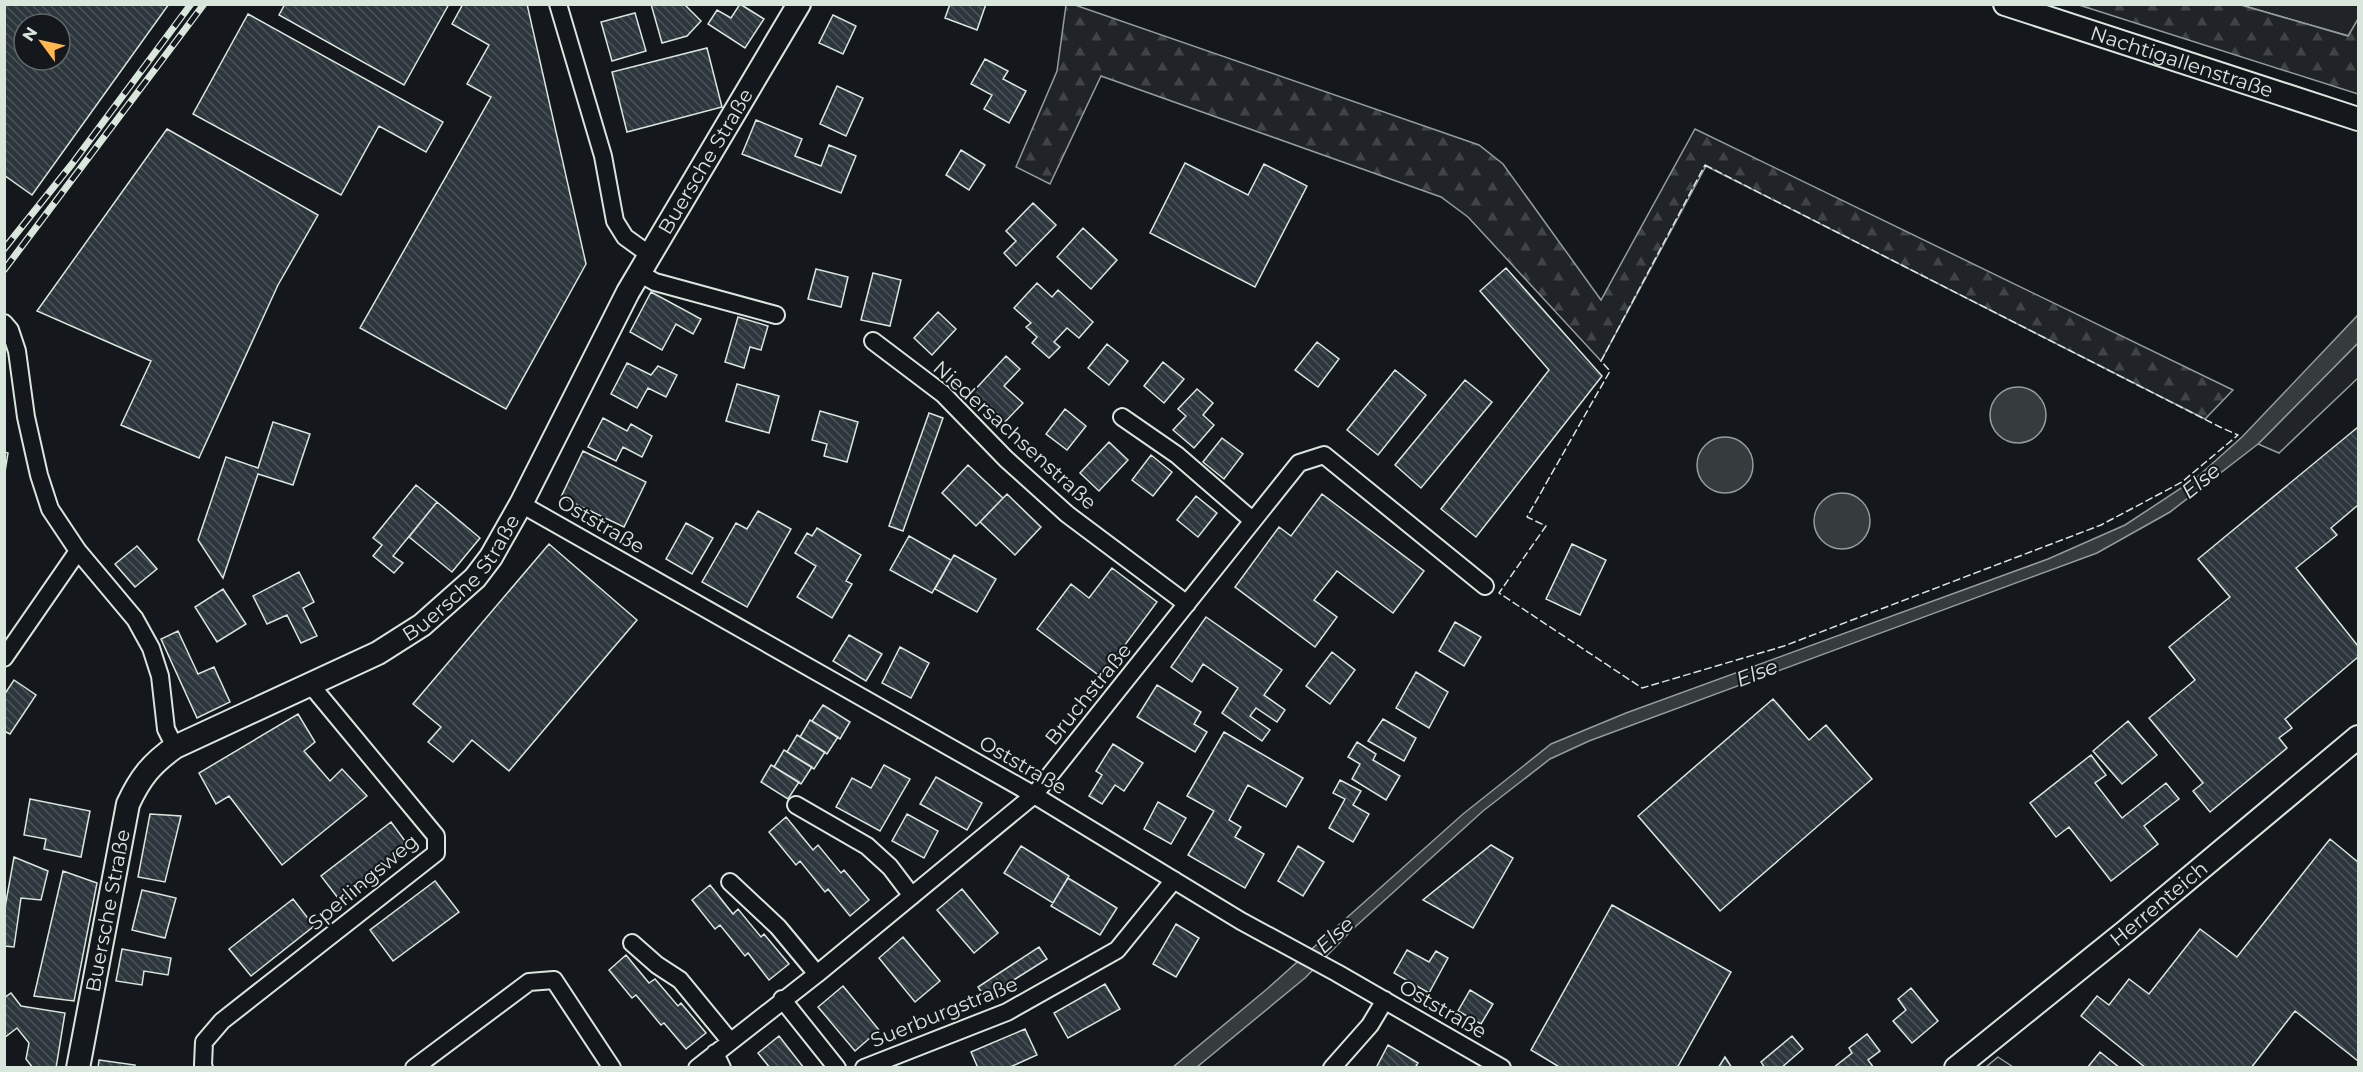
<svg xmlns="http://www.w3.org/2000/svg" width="2363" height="1072" font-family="Montserrat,sans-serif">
<defs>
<pattern id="forest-firs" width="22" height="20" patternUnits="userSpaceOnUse" patternTransform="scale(1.5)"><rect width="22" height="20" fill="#202428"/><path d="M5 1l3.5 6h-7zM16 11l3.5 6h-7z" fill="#404447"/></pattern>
<pattern id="building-back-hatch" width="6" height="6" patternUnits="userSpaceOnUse" patternTransform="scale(1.5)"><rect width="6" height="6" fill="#2c363c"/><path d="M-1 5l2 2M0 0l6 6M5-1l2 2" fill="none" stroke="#4a5358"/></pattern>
</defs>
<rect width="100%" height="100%" fill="#14181c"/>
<path fill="#202428" stroke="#939e99" stroke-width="1.5" d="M2241 5H2358V19L2349 36Z
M2358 343V378L2279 453 2258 444Z
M1998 1057 2013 1067H1986Z"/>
<path fill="url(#forest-firs)" stroke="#939e99" stroke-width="1.5" d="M1066 5H1075L1479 145 1503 164 1601 300 1695 129 2233 390 2205 419 1706 166 1601 361 1468 217 1441 197 1101 76 1050 184 1016 167 1057 71Z
M2079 5H2241L2348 36 2358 19V94Z"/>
<path fill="#363b3e" stroke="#939e99" stroke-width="1.5" d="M2358 315V343L2258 444 2170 512 2097 553 1589 741 1550 759 1483 811 1355 927 1305 978 1197 1067 1172 1068 1267 989 1463 814 1551 744 1626 713 2048 559 2125 525 2195 479 2242 437Z
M1990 415a28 28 0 1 1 56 0a28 28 0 1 1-56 0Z
M1697 465a28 28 0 1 1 56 0a28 28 0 1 1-56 0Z
M1814 521a28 28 0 1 1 56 0a28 28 0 1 1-56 0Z"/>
<path fill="url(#building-back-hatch)" stroke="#d8e6dc" stroke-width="1.5" fill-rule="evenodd" d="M4 4H169L32 195 4 175ZM24 24H60V60H24Z
M285 4H449L404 85 279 15Z
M463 4H527L586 264 506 409 360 328 491 97 467 84 489 45 452 24Z
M684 4 701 21 687 36 662 43 651 4Z
M740 4 764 19 745 48 708 24 717 10 731 18Z
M950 4H986L977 30 945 18Z
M635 13 646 51 612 61 601 22Z
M248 14 443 122 426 152 379 126 341 195 193 114Z
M833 15 856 26 843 54 819 43Z
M707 48 722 107 627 132 612 72Z
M985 59 1008 71 1003 79 1026 91 1009 123 984 109 992 95 971 84Z
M837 86 863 98 846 136 820 124Z
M756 120 802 139 795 156 821 166 829 145 856 156 841 193 742 154Z
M167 129 318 215 278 285 199 458 121 425 151 361 37 311Z
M961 150 985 165 969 190 946 175Z
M1185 163 1248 195 1264 164 1307 186 1255 287 1150 233Z
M1033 203 1056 225 1016 266 1004 253 1016 241 1006 231Z
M1083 228 1117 260 1091 289 1057 257Z
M1506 268 1602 376 1476 537 1441 509 1549 370 1480 291Z
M816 269 848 277 841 307 808 299Z
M873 273 901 280 890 326 861 320Z
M1037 283 1052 297 1058 290 1093 322 1079 338 1067 328 1054 342 1060 347 1049 358 1032 343 1037 337 1026 327 1031 323 1014 308Z
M651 292 701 319 693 334 676 324 662 350 630 332Z
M938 312 956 329 932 355 914 338Z
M738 317 768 326 761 350 750 347 744 368 725 362Z
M1317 342 1339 359 1318 387 1295 370Z
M1107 344 1128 361 1109 385 1088 368Z
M1006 356 1020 369 1004 386 1023 403 1004 423 971 394Z
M1163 362 1184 379 1164 403 1144 386Z
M627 363 651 375 658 366 677 375 666 397 648 388 637 408 611 394Z
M1395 370 1426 395 1378 455 1347 430Z
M1465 380 1492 402 1421 488 1395 465Z
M737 384 779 396 769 433 726 421Z
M1197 389 1213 403 1203 415 1214 425 1194 448 1173 430 1186 416 1178 409Z
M1065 409 1086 426 1067 450 1046 434Z
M820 411 858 422 847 462 824 456 827 444 812 440Z
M929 413 943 418 903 531 889 526Z
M603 418 627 431 631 424 652 436 642 457 623 447 616 461 588 447Z
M273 422 310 434 293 485 258 474 223 578 198 540 226 457 258 468Z
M2358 427V505L2331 528 2337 535 2296 568 2358 646V657L2285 719 2292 728 2279 738 2287 748 2210 812 2193 791 2203 783 2149 718 2195 680 2169 647 2230 597 2198 559Z
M1222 438 1243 454 1224 479 1203 462Z
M1109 442 1128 460 1099 491 1080 473Z
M583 451 646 482 624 527 561 497Z
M4 452 8 453 4 478Z
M1151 455 1172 472 1153 496 1132 480Z
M968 465 1003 498 976 526 942 493Z
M416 485 437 502 393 556 403 563 394 573 373 556 382 545 373 538Z
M1007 494 1041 527 1015 555 980 522Z
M1322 494 1424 571 1393 613 1337 571 1314 600 1337 617 1315 647 1235 587 1279 527 1291 536Z
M1196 496 1217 513 1198 537 1177 520Z
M437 502 480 538 452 572 409 537Z
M758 511 791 529 747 607 702 582 736 523 747 529Z
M686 523 713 538 692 574 666 559Z
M817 528 861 555 846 581 852 584 832 618 797 597 816 566 795 553 807 533 812 536Z
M909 536 951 560 932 593 890 570Z
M549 544 637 620 509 771 472 740 453 762 428 742 441 727 413 704Z
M1572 544 1606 560 1580 615 1546 599Z
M137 546 157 569 135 587 115 564Z
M954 555 996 579 977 612 935 589Z
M1112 568 1157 602 1101 677 1037 629 1071 584 1089 598Z
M299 572 314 602 303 608 317 636 301 643 287 615 267 624 253 596Z
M223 589 246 624 217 642 195 607Z
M1206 617 1282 670 1264 695 1285 710 1277 722 1256 708 1250 716 1270 730 1262 741 1222 713 1238 688 1203 664 1192 682 1171 667Z
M1455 622 1481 637 1464 666 1439 651Z
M178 631 198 674 214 667 230 702 197 718 161 639Z
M849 635 882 654 866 681 833 661Z
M900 647 929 663 911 698 882 683Z
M1332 652 1355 670 1330 704 1306 686Z
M1416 672 1448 692 1429 728 1396 708Z
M14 680 36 695 10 734 4 731V695Z
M1157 685 1201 712 1194 724 1207 732 1195 752 1137 717Z
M1773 699 1809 740 1826 725 1872 779 1720 911 1638 816Z
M823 705 850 722 840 739 812 721Z
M298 714 315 742 304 751 330 781 342 769 367 796 282 865 229 796 216 804 199 773Z
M1383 719 1416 738 1404 761 1368 741Z
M810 720 838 737 827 754 800 737Z
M2128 721 2157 755 2122 784 2093 751Z
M1224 732 1303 778 1286 807 1248 785 1229 820 1241 827 1235 837 1264 854 1245 888 1188 855 1214 811 1187 796Z
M797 735 825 752 814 769 787 752Z
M1357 742 1376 754 1373 760 1400 776 1386 800 1352 779 1360 764 1348 757Z
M1113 744 1143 763 1124 791 1115 785 1102 804 1089 796 1102 775 1096 771Z
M784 750 812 767 801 784 774 767Z
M2091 755 2106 775 2095 783 2122 818 2166 783 2179 799 2144 826 2158 844 2111 881 2069 827 2056 837 2030 803Z
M771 765 799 782 788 799 761 782Z
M884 765 910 779 880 831 836 807 852 778 871 788Z
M936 777 982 803 967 830 920 804Z
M1340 780 1361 791 1353 805 1369 814 1353 842 1329 828 1345 799 1333 793Z
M30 799 90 811 81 857 44 849 46 839 24 835Z
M1158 802 1186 818 1171 844 1144 829Z
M150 814 181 816 165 882 138 877Z
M907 814 938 831 924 858 892 841Z
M786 817 813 850 818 845 841 873 844 870 869 900 850 916 828 889 825 892 800 861 796 865 769 832Z
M391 822 411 849 341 902 321 876Z
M2330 839 2358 862V1061L2295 1011 2251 1068H2146L2081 1016 2097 996 2109 1005 2129 979 2149 994 2200 929 2237 957Z
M1491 845 1513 858 1473 928 1423 900Z
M1021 846 1069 876 1053 903 1004 873Z
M1298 846 1324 862 1303 896 1278 881Z
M14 857 48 871 41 900 21 898 14 947 4 946V913Z
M63 871 97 883 74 1001 34 996Z
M1068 878 1117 908 1100 935 1051 906Z
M435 881 459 912 393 961 370 930Z
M710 885 733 914 738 909 761 937 764 934 789 964 769 980 748 953 745 956 720 925 715 929 692 900Z
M962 889 998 933 974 953 937 910Z
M142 890 176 898 165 938 132 930Z
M293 899 314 926 251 976 229 949Z
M1612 905 1731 972 1677 1068H1561L1531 1050Z
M1176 924 1199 938 1176 977 1153 964Z
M903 937 940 981 915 1002 879 958Z
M1039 947 1047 959 985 998 978 987Z
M122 949 171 958 168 975 144 971 142 985 116 981Z
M1407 950 1429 962 1436 951 1448 958 1429 993 1394 973Z
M626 955 649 983 655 979 678 1006 681 1003 706 1033 686 1049 664 1023 661 1025 636 995 632 998 609 970Z
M1105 984 1120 1009 1068 1038 1054 1013Z
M843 986 879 1030 855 1051 818 1007Z
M1911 988 1938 1021 1912 1043 1893 1021 1906 1010 1898 999Z
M1470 990 1493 1004 1481 1024 1458 1011Z
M11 993 21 1006 65 1013 56 1068H33L26 1059 29 1043 17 1028 4 1038V998Z
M1025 1029 1037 1055 1008 1068H978L971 1052Z
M1867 1034 1880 1051 1868 1060 1874 1068H1833L1852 1053 1849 1048Z
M779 1036 804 1068H770L758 1053Z
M1792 1036 1803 1049 1781 1068H1765L1761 1062Z
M1388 1045 1418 1063 1415 1068H1376Z
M2100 1052 2120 1068H2087Z
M1725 1057 1732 1068H1718Z
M99 1060 135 1065 134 1068H98Z"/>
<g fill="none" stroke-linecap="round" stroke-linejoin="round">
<defs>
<path id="street" d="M558 4 603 156 615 221 625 237 650 255
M639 273 655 282 776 315
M4 323 10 330 17 351 26 417 39 475 50 509 78 551 135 619 151 648 160 676 166 729 175 747
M873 341 943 394 1006 459 1067 514 1187 604
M1122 417 1177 455 1252 520
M521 504 1034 795 1241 921 1337 973 1502 1068
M4 658 78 551
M796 805 867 846 890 867 912 896
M730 882 778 927 817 974
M632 943 657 965 680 980 730 1041
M782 999 837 1068
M715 1053 722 1068
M204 1068 203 1065 204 1042 222 1021 436 853V836L310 684
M414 1068 529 982 554 980 612 1068
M697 1068 817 974 1034 795 1299 463 1324 455 1485 586
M864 1068 1007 1012 1117 950 1174 880
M1332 1068 1370 1025 1385 1000"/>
<g id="secondary">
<path id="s1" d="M2005 4 2358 119"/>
<path id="s2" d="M78 1068 128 804C140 778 151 764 175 747L378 653 422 625 475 578 491 557 521 504 628 292 799 4"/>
<path id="s3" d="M1956 1068 2126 931 2358 737"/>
</g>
</defs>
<use href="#street" stroke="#d8e6dc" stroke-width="20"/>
<use href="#secondary" stroke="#d8e6dc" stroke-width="26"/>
<use href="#street" stroke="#14181c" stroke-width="16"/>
<use href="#secondary" stroke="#14181c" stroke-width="22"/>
<defs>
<path id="rail" d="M4 249 72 164 191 4
M4 270 204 4"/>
</defs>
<use href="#rail" stroke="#d8e6dc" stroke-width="7"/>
<use href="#rail" stroke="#14181c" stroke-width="4.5" stroke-dasharray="14" stroke-linecap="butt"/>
<path stroke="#d8e6dc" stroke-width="1.5" stroke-dasharray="8 3" stroke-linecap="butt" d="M1705 165 2220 427 2238 435 2182 482 2101 525 1784 646 1642 688 1499 593 1546 526 1527 517 1610 371 1601 361Z"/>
</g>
<g text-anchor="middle" stroke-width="4.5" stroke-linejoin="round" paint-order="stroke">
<g font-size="20" fill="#d8e6dc" stroke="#14181c">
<text dy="7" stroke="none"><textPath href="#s1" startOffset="186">Nachtigallenstraße</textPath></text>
<text dy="7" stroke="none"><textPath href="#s2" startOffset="1167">Buersche Straße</textPath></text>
<text transform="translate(1015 435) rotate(42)" y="7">Niedersachsenstraße</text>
<text transform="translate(601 524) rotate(30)" y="7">Oststraße</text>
<text dy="7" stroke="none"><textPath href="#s2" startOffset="681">Buersche Straße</textPath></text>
<text transform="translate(1088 694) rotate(-51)" y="7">Bruchstraße</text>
<text transform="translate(1023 765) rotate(30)" y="7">Oststraße</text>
<text transform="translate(363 882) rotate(-40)" y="7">Sperlingsweg</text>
<text dy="7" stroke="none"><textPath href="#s3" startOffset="261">Herrenteich</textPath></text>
<text dy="7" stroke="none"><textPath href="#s2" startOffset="160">Buersche Straße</textPath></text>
<text transform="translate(1443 1009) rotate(30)" y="7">Oststraße</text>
<text transform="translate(944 1012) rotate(-22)" y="7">Suerburgstraße</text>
</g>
<g font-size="21" font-style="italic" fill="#d8e6dc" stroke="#14181c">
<text transform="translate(2201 481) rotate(-39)" y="7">Else</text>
<text transform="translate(1757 673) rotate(-21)" y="7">Else</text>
<text transform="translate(1335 935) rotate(-42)" y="7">Else</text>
</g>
</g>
<rect width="2363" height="1072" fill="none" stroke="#d8e6dc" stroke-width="12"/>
<g transform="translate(42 42) rotate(303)"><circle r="28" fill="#14181c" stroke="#626a69" stroke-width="1.5"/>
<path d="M0-4.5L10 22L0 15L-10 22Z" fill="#ffb74d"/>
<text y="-9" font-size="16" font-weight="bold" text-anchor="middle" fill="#d8e6dc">N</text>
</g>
</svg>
